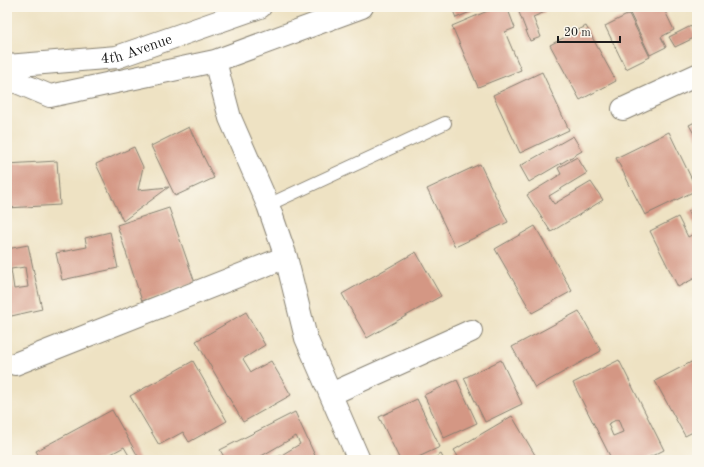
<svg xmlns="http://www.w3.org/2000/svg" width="704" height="467" font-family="'Old Standard TT',serif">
<rect width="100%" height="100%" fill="#fbf7ec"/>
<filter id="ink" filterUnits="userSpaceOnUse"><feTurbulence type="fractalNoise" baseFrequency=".025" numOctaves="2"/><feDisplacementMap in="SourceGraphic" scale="8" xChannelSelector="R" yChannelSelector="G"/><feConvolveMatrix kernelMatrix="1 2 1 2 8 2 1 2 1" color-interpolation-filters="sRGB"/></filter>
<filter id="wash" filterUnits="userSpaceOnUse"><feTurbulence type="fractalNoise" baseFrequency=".012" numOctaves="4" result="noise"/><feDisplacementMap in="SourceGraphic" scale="16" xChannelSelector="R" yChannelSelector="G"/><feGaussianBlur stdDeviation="0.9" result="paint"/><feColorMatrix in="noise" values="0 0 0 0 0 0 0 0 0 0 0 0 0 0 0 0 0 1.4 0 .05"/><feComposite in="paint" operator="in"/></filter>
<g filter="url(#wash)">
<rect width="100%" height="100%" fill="#eee2c3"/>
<g id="blocks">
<path fill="#d49784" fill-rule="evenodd" d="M456 7H482L456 18 452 8Z
M497 7H507L515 28 505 32 521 70 478 87 452 26Z
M517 7H543L545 12 533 17 541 37 530 41Z
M627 7H663L674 30 661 37 666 47 650 55Z
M629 14 650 57 626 69 605 26Z
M586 26 616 81 580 100 550 45Z
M691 26 696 37 675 47 669 37Z
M542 72 569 130 520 153 493 95Z
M697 121V139L689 125Z
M189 127 214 178 175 196 151 146Z
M669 132 697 190 645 215 616 158Z
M573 136 582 151 529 182 520 166Z
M134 147 143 167 138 190 169 187 123 221 96 164Z
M577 157 587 173 549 196 554 204 591 182 603 200 551 232 527 195 561 174 558 168Z
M57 161 60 205 7 208V164Z
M480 164 508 222 455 247 427 189Z
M697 207V231L688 212Z
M169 208 195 283 142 301 117 225Z
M678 217 688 237 697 232V277L678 287 650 231Z
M535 226 572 291 532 313 495 249Z
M110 232 118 268 62 280 56 253 87 247 85 238Z
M28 245 42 309 7 317V249ZM25 267 28 287 14 289 11 269Z
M416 252 441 296 367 338 342 294Z
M579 311 601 351 535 388 512 347Z
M246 312 265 345 243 359 251 372 271 361 291 395 243 422 196 341Z
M697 359V430L685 436 655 381Z
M501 360 522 404 485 422 464 378Z
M619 360 664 450 644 460H612L573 383ZM618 419 623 432 613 436 608 424Z
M193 361 227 421 189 442 183 432 159 445 130 396Z
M457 380 477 423 444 438 424 395Z
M417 399 440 447 412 460H400L379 417Z
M112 410 140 460H130L131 459 124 447 100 460H41L36 451Z
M295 412 317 460H273L300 444 296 436 258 458 259 460H226L220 450Z
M512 416 538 460H460L454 450Z
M441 454 444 460H431Z"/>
</g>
</g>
<g filter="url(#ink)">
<use href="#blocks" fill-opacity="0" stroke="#857f70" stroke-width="1"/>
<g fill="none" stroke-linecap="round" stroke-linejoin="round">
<defs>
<path id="service" d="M268 205 445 123"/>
<path id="minor" d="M215 61 230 118 268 205 286 257 306 338 359 460
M7 78 50 96 215 61 362 7
M623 109 697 75
M15 364 286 257
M331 394 471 331"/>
<g id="secondary">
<path id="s1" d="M7 66 117 57 260 7"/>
</g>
</defs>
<use href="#service" stroke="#857f70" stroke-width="14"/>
<use href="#minor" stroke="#857f70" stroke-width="24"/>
<use href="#secondary" stroke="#857f70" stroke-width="24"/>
<use href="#service" stroke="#fff" stroke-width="12"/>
<use href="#minor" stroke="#fff" stroke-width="22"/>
<use href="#secondary" stroke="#fff" stroke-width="22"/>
</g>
</g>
<g text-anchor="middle" stroke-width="4" stroke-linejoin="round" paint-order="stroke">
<g font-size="15" fill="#1c1c1c" stroke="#fbf7ec">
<text dy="5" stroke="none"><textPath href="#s1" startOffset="131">4th Avenue</textPath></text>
</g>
</g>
<rect width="704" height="467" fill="none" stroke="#fbf7ec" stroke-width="24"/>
<path d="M558 36v6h62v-6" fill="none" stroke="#1c1c1c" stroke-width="2"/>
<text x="564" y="36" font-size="12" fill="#1c1c1c" stroke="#fbf7ec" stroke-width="3" paint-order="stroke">20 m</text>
</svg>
